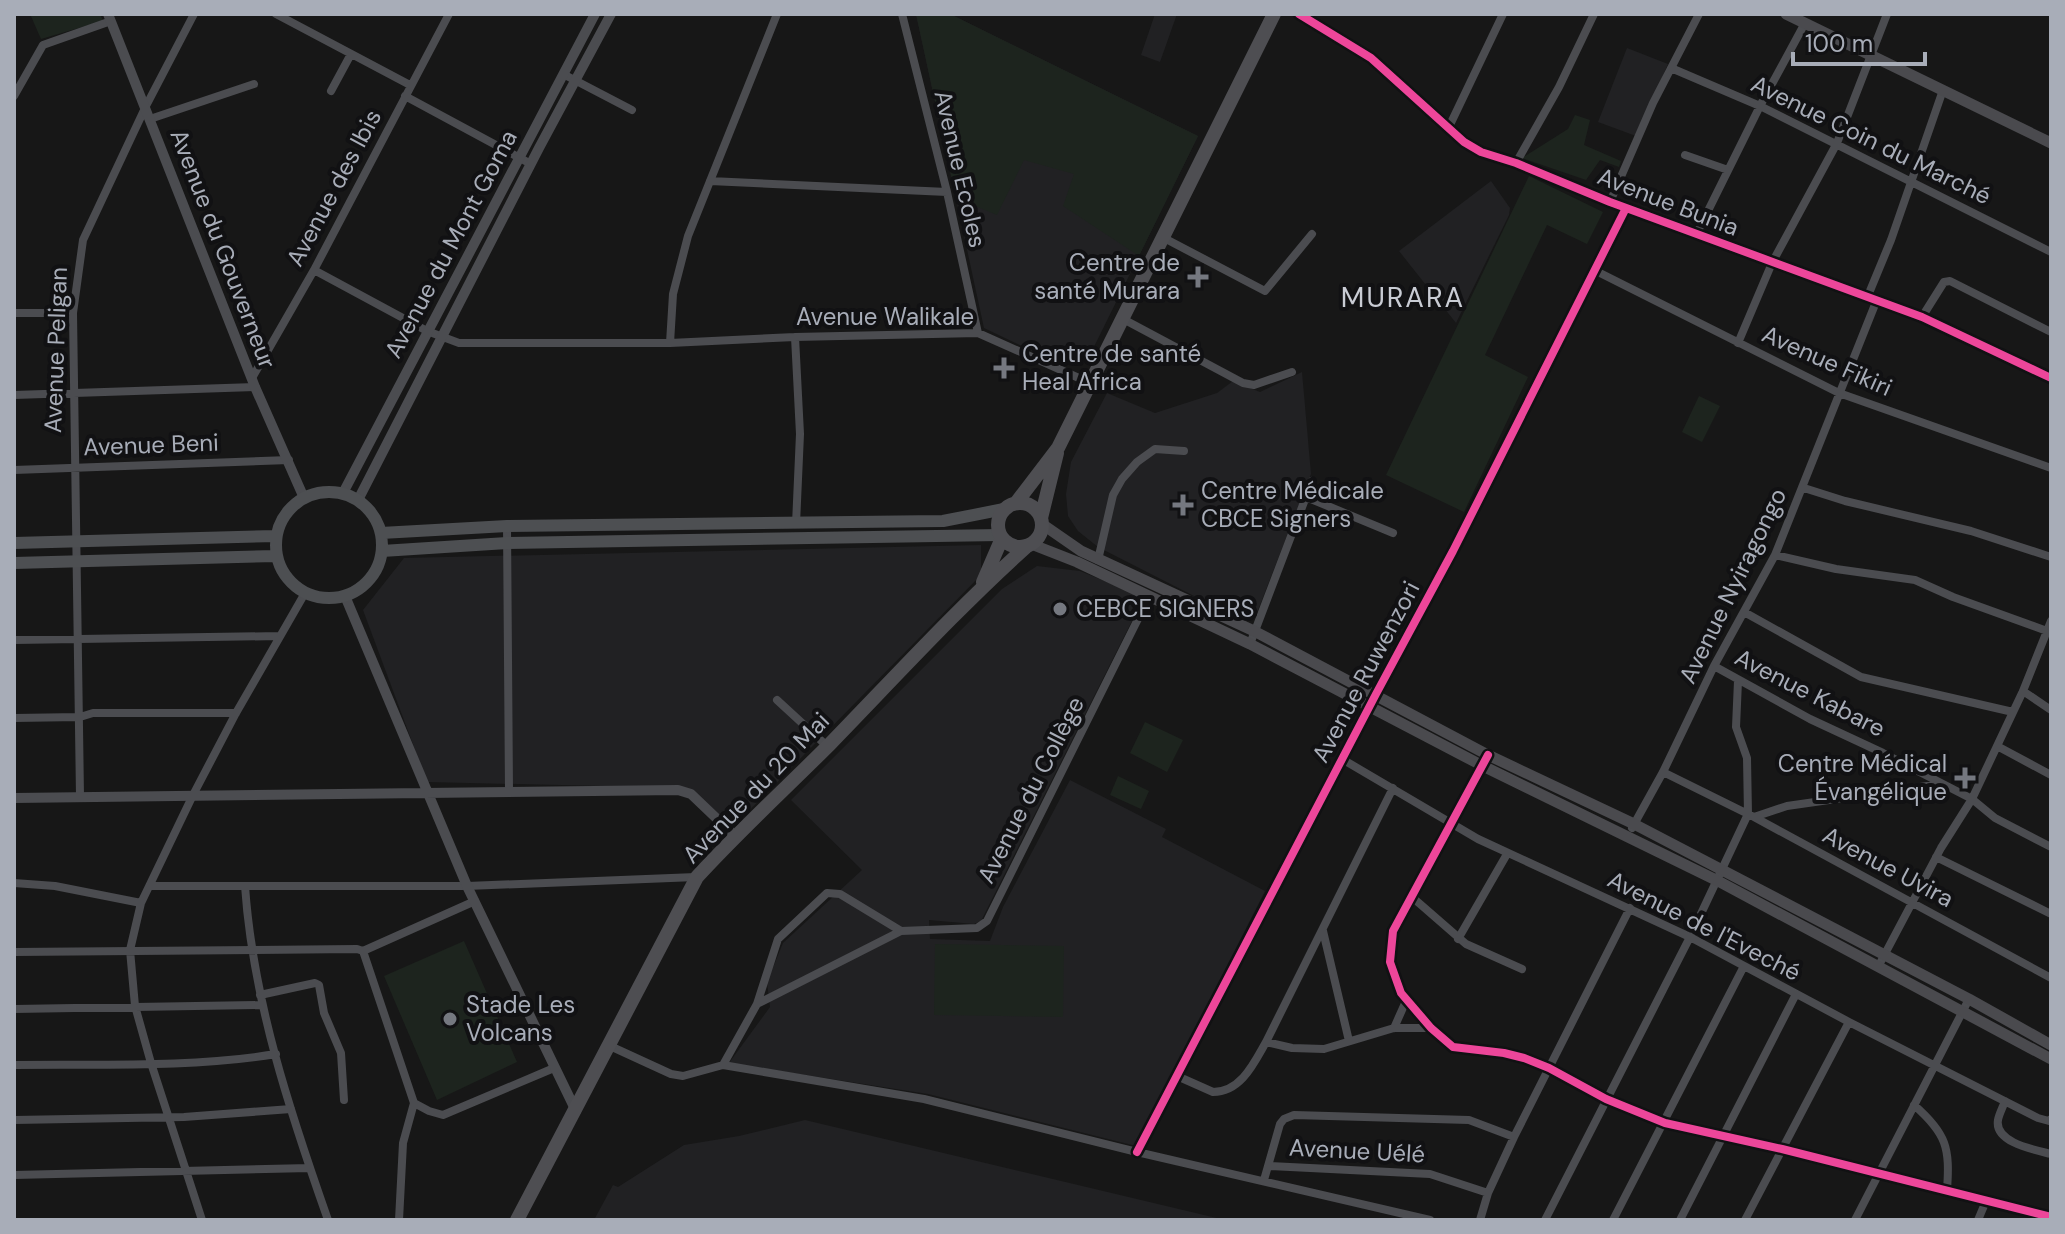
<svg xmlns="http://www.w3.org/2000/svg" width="2065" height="1234" font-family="'DM Sans',sans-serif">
<rect width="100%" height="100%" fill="#171717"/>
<path fill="#212123" d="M916 14H950L1198 136 1086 363 1051 360 984 328Z
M1155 14H1177L1160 62 1141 55Z
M1627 48 1668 64 1636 136 1598 122Z
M1491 181 1510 208 1509 215 1456 323 1399 251Z
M1302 372 1311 474 1255 618 1245 622 1098 547 1078 531 1068 516 1066 494 1071 462 1107 393 1155 413 1217 393 1233 381 1260 392Z
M981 545V575L736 824 708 809 687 788 427 782 363 610 404 558Z
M1037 566 1080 571 1144 597 981 921 974 924 929 920 930 939 990 941 1003 907 1070 780 1166 829 1162 837 1265 891 1136 1146 928 1094 729 1063 770 1007 767 982 783 943 862 870 791 800 1002 589Z
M805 1120 1225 1220H594L613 1185 618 1187 684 1145 739 1136Z"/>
<path fill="#1d241e" d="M30 14H100L103 21 41 39Z
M916 14H950L1198 136 1139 256 1063 206 1074 174 1024 160 997 215 956 198Z
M1575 115 1590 120 1584 145 1621 161 1619 167 1600 160 1586 180 1522 158 1568 129Z
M1529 176 1603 212 1587 244 1547 225 1485 355 1528 377 1464 512 1386 475Z
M1699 396 1720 406 1702 442 1682 432Z
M1145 722 1183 740 1167 772 1130 753Z
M1118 776 1149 791 1141 809 1110 795Z
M464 941 517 1062 437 1100 384 976Z
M935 944 1064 946 1063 1017 934 1015Z"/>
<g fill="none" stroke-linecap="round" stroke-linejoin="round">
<path stroke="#4b4c50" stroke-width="8" d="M276 14 410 85
M902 14 947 192 978 333
M1299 14 1371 58 1464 142 1481 152 1516 163 1610 202 1922 317 2051 378
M1671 68 1760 106 2051 252
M563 74 632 110
M331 91 351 54
M14 96 43 45 111 21
M405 96 531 164
M150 119 254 84
M1448 129 1503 14
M1685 155 1728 170
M1516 163 1559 87 1594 14
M710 181 947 192
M1610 202 1653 103 1699 14
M1696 235 1760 106 1805 23
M1164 238 1265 291 1312 234
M314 270 427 331 459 343H670L795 337 978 333 1090 383
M1596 271 1839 393 2051 468
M1867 298 1891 240 1943 90
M14 313H73
M1922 317 1944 282 1950 281 2051 332
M1123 319 1243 383 1254 385 1292 372
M795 337 800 434 796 524
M670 343 673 294 688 236 777 14
M1738 343 1772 263 1837 143 1887 14
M252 378 314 270 449 14
M14 395 255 387
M14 470 289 460
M1804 488 1845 501 1971 531 2051 557
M1306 497 1393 533
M507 526 509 791
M1775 555 1836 569 1915 580 1953 597 2047 631
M1098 560 1113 495 1122 479 1137 462 1155 449 1184 451
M1744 612 1861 677 2013 712
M14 640 279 636
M1250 644 1312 481
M1714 666 1810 719 1883 753 1972 799 1995 818 2051 847
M2023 691 2051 710
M777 700 827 746
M14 718 80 717 93 713H236
M1997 746 2051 775
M1342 759 1478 839 1690 937 1849 1022 2038 1118 2049 1121 2051 1119
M1484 763 1393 931 1390 962 1401 993 1431 1028 1453 1047 1504 1053 1524 1058 1549 1068 1606 1099 1665 1123 1782 1149 2051 1217
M1663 772 1754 817 2051 978
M80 796 73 313 83 240 146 106 194 14
M1754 817 1787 806 1941 784
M1632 828 1663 772 1714 666 1775 555 1876 302
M1936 857 2051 914
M14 883 55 886 141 903
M151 886H467L696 877
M245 886C253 1001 290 1112 328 1220
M1412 897 1466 944 1522 969
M1323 931 1349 1041
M1458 939 1507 854
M363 951 414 1103 429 1111 443 1115 554 1068
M14 952 357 949 363 951 475 901
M1878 967 1941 848 1972 799 2023 691 2051 621
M260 995 315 983 319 985 324 1013 341 1053 344 1100
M757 1004 901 931 977 928 987 921 1149 597
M14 1009 262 1005
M1394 1028 1406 1001
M1266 1042 1292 1048 1324 1049 1394 1028H1431
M610 1046 671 1074 683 1076 723 1065 924 1099 1137 1152 1430 1220
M14 1065C101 1064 190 1068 276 1054
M723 1065 757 1004 778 939 827 893 840 894 901 931
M1177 1076 1213 1092C1241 1092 1254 1063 1266 1042L1393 788
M2005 1101C2003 1107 1999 1114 1998 1120 1994 1143 2036 1150 2051 1154
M1914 1105C1947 1134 1950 1148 1947 1190
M14 1120 184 1117 291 1109
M1137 1152 1376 694 1453 551 1626 208
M1268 1166 1430 1174 1488 1193
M14 1175 310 1168
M1264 1180 1280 1124 1284 1119 1294 1115 1469 1120 1514 1137
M202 1220 151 1063 135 1006 130 950 141 903 193 795 236 713 305 593
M399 1220 403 1143 414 1103
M1480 1220 1488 1193 1514 1137 1630 908
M1545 1220 1690 937 1748 814 1747 758 1736 727 1738 681
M1613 1220 1744 966
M1680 1220 1796 994
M1745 1220 1849 1022
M1855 1220 1969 999
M1978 1220 1986 1201"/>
<path stroke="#4b4c50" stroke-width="10" d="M108 14 255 387 304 498
M343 493 595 14
M358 500 539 148 611 14
M345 596 467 886 576 1111
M14 798 678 790 691 794 735 836"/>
<path stroke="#4a4a4e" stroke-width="11" d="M1786 14 2051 143
M1042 524 1081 551 1254 631 1488 755 1634 824 1969 999 2051 1045
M1031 544 1077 562 1250 644 1483 766 1718 881 2051 1059"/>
<path stroke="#4d4f52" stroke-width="12" d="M276 545a53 53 0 1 1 106 0a53 53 0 1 1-106 0Z
M381 533 507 526 943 521 1004 509
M14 543 276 536
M382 551 507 543 1000 535
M14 563 276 556"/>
<path stroke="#4e4e52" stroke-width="14" d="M998 525a22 22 0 1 1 44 0a22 22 0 1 1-44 0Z
M1016 503 1058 448 1274 14
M1041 518 1057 453
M983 582 1002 538
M517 1220 697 877C739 831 786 788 830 744 895 677 958 608 1027 546"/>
<defs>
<path id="cycleway" d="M1299 14 1371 58 1464 142 1481 152 1516 163 1610 202 1922 317 2051 378
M1488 755 1393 931 1390 962 1401 993 1431 1028 1453 1047 1504 1053 1524 1058 1549 1068 1606 1099 1665 1123 1782 1149 2051 1217
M1137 1152 1376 694 1453 551 1626 208"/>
</defs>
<use href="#cycleway" stroke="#111113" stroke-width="13"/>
<use href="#cycleway" stroke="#ed469a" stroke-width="8"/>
</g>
<g fill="#757880" stroke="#111113" stroke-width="3">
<path d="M1194 265h8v8h8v8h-8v8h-8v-8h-8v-8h8z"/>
<path d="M1000 356h8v8h8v8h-8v8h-8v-8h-8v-8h8z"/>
<path d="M1179 493h8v8h8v8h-8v8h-8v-8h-8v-8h8z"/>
<circle cx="1060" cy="609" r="8"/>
<path d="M1961 766h8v8h8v8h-8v8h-8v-8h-8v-8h8z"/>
<circle cx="450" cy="1019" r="8"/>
</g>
<g text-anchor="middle" stroke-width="8" stroke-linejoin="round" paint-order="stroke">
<g font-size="24" fill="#a8adb8" stroke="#111113">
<text transform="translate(1871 140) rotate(26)" y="8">Avenue Coin du Marché</text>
<text transform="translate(960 169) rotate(77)" y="8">Avenue Ecoles</text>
<text transform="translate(334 188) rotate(-62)" y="8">Avenue des Ibis</text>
<text transform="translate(1668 202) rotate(21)" y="8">Avenue Bunia</text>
<text transform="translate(451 244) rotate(-62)" y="8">Avenue du Mont Goma</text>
<text transform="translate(223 249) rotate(69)" y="8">Avenue du Gouverneur</text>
<text x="885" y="325">Avenue Walikale</text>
<text transform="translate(56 350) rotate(-88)" y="8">Avenue Peligan</text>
<text transform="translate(1827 361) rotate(24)" y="8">Avenue Fikiri</text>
<text transform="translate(151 445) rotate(-2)" y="8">Avenue Beni</text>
<text transform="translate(1733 586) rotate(-64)" y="8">Avenue Nyiragongo</text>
<text transform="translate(1366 672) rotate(-62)" y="8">Avenue Ruwenzori</text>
<text transform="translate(1810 693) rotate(27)" y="8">Avenue Kabare</text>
<text transform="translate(756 788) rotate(-46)" y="8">Avenue du 20 Mai</text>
<text transform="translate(1031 790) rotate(-63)" y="8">Avenue du Collège</text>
<text transform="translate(1888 867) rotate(28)" y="8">Avenue Uvira</text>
<text transform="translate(1704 926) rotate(27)" y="8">Avenue de l'Eveché</text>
<text transform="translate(1357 1151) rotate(3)" y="8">Avenue Uélé</text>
</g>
<g font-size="24" fill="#a8adb8" stroke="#111113" text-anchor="start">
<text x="1180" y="271" text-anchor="end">Centre de<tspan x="1180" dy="28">santé Murara</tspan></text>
<text x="1022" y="362">Centre de santé<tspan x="1022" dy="28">Heal Africa</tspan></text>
<text x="1201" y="499">Centre Médicale<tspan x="1201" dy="28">CBCE Signers</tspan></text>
<text x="1076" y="617">CEBCE SIGNERS</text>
<text x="1947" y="772" text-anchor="end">Centre Médical<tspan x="1947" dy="28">Évangélique</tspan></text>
<text x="466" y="1013">Stade Les<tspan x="466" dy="28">Volcans</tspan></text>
</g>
<g font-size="28" letter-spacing="2" fill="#c9ccd4" stroke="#111113">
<text x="1403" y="307">MURARA</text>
</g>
</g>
<rect width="2065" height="1234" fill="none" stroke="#a8adb8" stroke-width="32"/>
<path d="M1793 52v12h132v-12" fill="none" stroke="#a8adb8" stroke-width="4"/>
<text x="1805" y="52" font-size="24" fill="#a8adb8" stroke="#111113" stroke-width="6" paint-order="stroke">100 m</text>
</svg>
